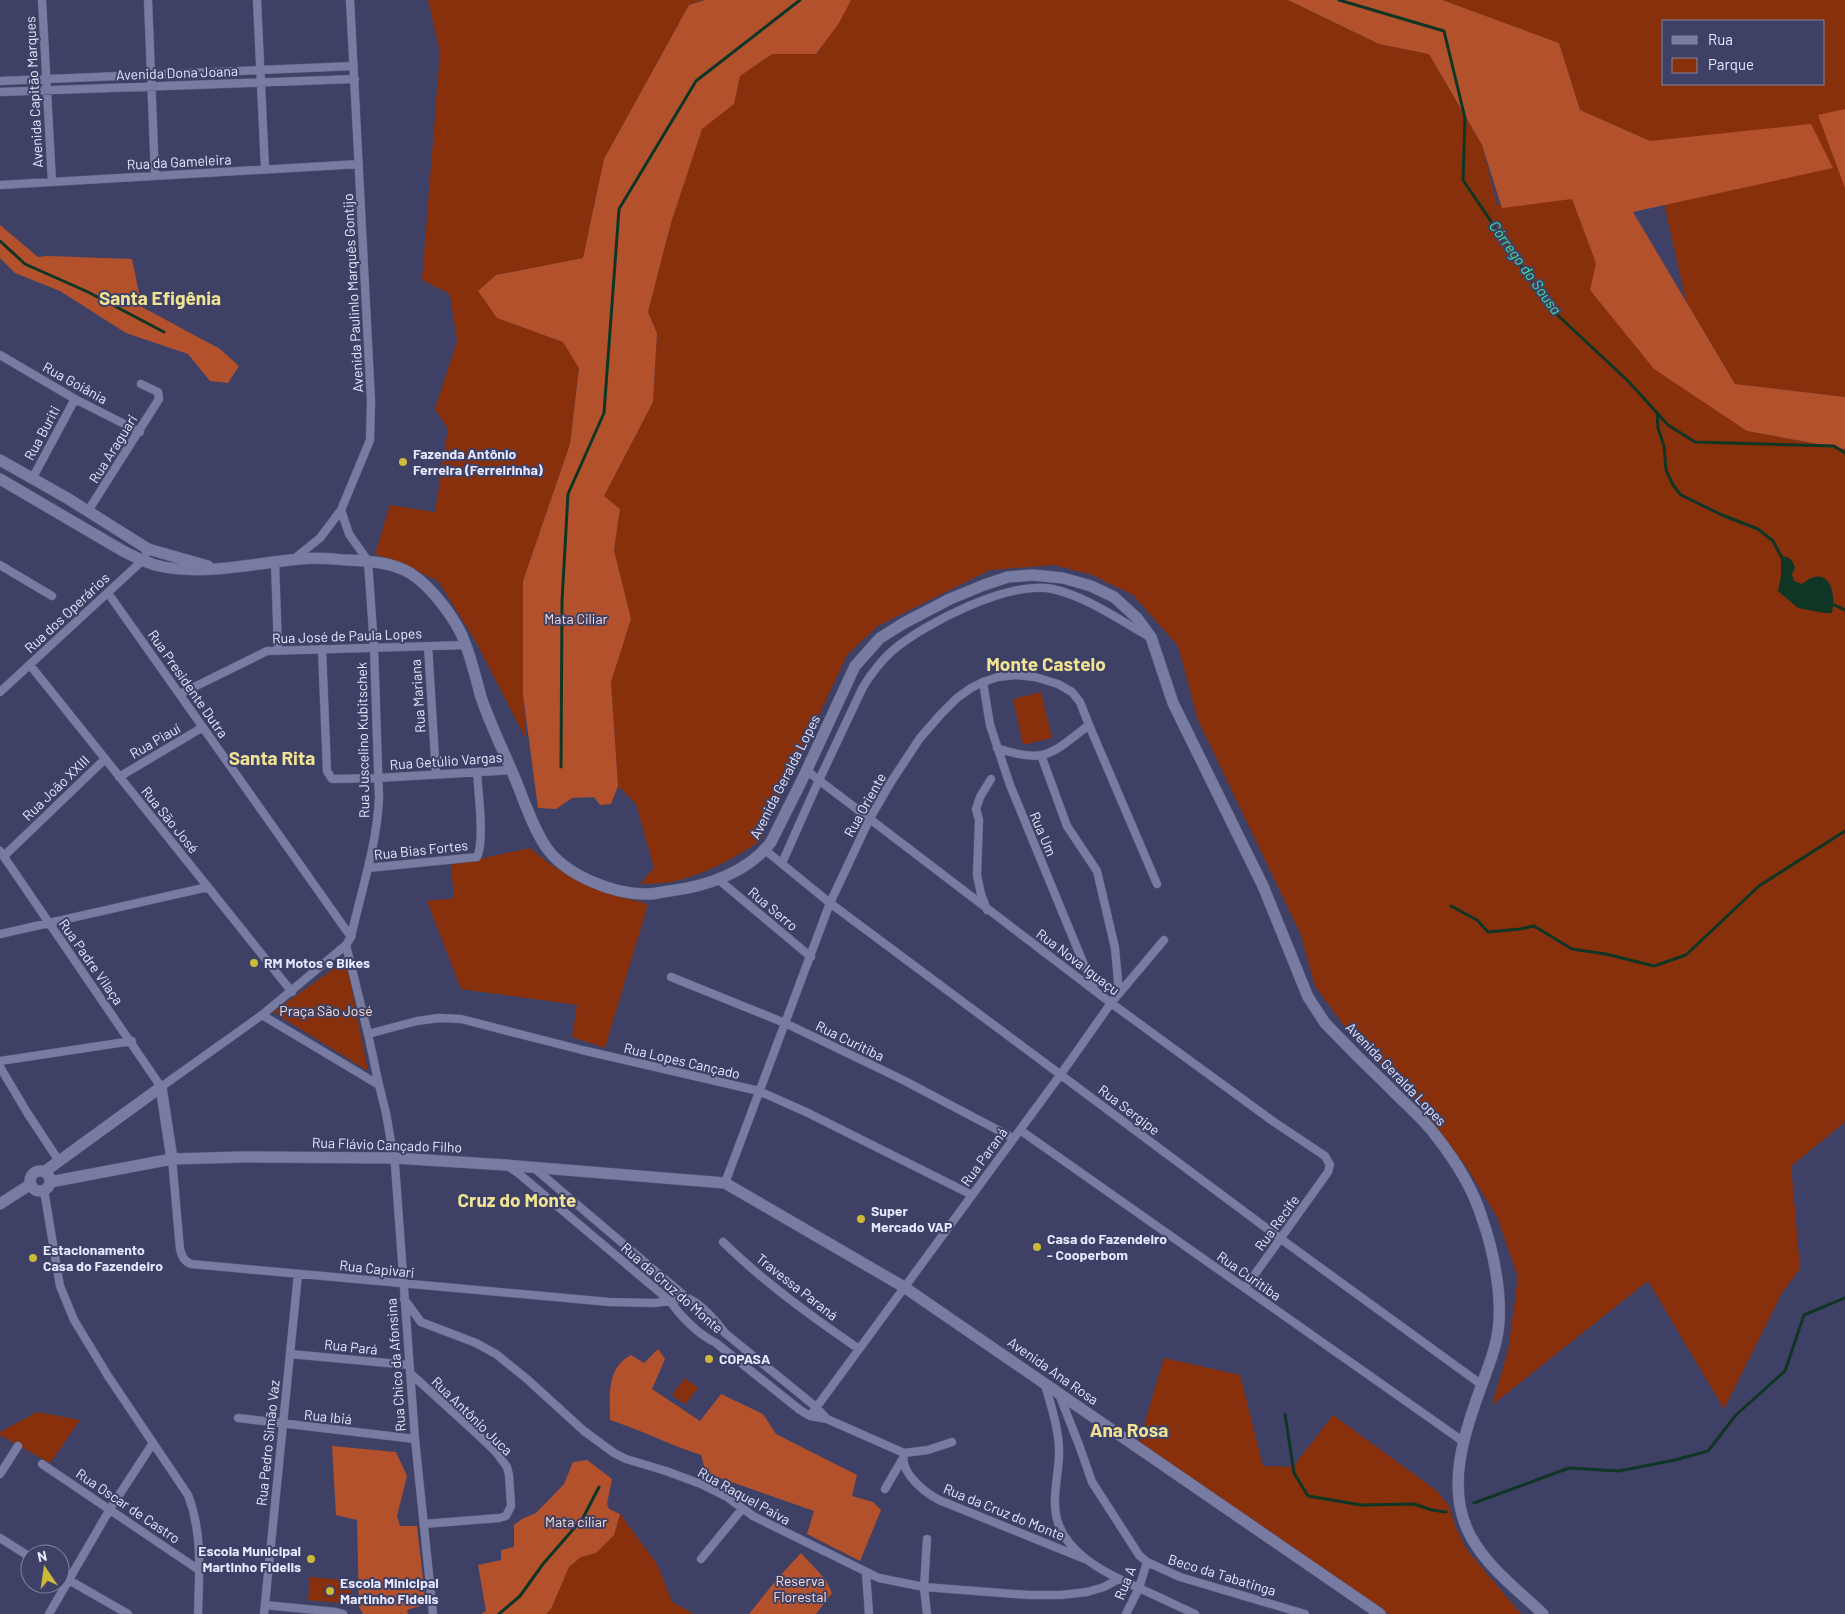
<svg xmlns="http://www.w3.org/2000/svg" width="1845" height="1614" font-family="Barlow,sans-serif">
<rect width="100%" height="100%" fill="#3e4165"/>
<path fill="#87300b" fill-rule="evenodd" d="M428 0H702L689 5 604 159 583 258 496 275 497 318 563 342 579 367 570 444 523 581V690L526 739 475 640 438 581 409 567 375 554 390 505 435 512 448 429 435 409 457 341 450 294 422 280 440 52Z
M851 0H1288L1379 44 1429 54 1482 145 1497 205 1572 198 1596 263 1590 290 1747 431 1845 449V1122L1791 1166 1800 1269 1783 1291 1724 1409 1648 1281 1492 1405 1508 1351 1518 1277 1497 1217 1466 1166 1423 1110 1351 1035 1315 986 1301 935 1198 720 1178 646 1133 595 1092 575 1054 565 990 570 878 626 847 655 760 841C733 859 704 875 671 882 661 884 650 883 640 884L654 868 636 804 618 786 611 682 631 619 614 550 620 509 604 496 653 402 657 333 648 312 671 223 702 128 734 104 740 76 772 54H817Z
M1442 0H1845V397L1735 384 1686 301 1650 141 1580 110 1559 43ZM1664 21H1824V84H1664Z
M1041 692 1052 738 1023 745 1013 699Z
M530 848C554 870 580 882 611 893 623 897 634 901 648 904L605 1048 572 1037 577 1005 461 989 427 901 454 898 451 865Z
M346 960 368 1071 273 1012Z
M1164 1358 1240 1375 1263 1466 1293 1467 1333 1415 1437 1491 1449 1506 1456 1528 1467 1550 1521 1614H1389L1139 1442Z
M685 1378 698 1388 685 1404 672 1395Z
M37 1412 80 1420 50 1463 0 1435V1432Z
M620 1514 657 1564 672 1602 694 1614H546L551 1609 569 1567 581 1557 596 1553 614 1535Z
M310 1577 352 1581 350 1604 308 1600Z"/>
<path fill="#b3512d" d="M705 0H851L839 23 816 54H772L740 76 734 104 702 129 671 223 648 312 657 333 653 402 604 496 620 509 614 550 631 619 611 682 618 786 611 804 600 805 594 797 572 798 556 809 538 808 523 695V581L570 444 579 368 563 342 497 318 478 291 496 275 583 258 604 159 689 5Z
M1288 0H1442L1559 43 1580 110 1650 141 1811 124 1833 168 1633 212 1735 384 1845 397V449L1747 431 1654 369 1590 290 1596 263 1572 199 1502 208 1482 145 1429 54 1379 44Z
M1845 109V188L1818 115Z
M0 225 38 257 48 256 132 259 142 307 220 349 239 366 228 383 210 381 188 354 126 333 60 291 15 273 0 258Z
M658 1349 665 1359 652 1389 700 1421 721 1394 763 1414 776 1434 857 1475 852 1496 873 1502 881 1510 860 1561 807 1534 814 1511 706 1473 701 1455C670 1445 641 1430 610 1420 610 1396 606 1368 631 1355L644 1363Z
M332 1446 396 1452 407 1476 397 1516 400 1526H417L426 1604 407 1610 408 1614H363L359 1607 357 1520 336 1515Z
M587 1460 612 1479 607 1504 609 1509 620 1514 614 1535 596 1553 581 1557 569 1567 551 1609 546 1614H481L486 1611 478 1565 501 1560V1550L514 1547V1525L522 1519 536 1513 564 1484 573 1462Z
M801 1553 826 1580 832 1593 816 1614H749L777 1579Z"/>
<path fill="#0f3624" d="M1781 556C1789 556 1793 560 1795 568L1792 574 1794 581 1802 584C1827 563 1837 590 1832 613H1824L1798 608 1778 591 1781 576Z"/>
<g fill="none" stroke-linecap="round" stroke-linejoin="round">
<path stroke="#0f3624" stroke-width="3" d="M1339 0 1444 31 1465 118 1463 180 1549 307 1628 381 1668 425 1695 442 1834 446 1845 453
M0 241 25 264 88 292 164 332
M1657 412 1658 428 1664 446 1666 470 1673 485 1681 495 1722 515 1758 529 1773 541 1782 558
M1832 604 1845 610
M561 767 562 601 568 494 604 413 619 209 696 81 800 0
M1451 906 1477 920 1488 932 1520 929 1534 926 1572 949 1606 954 1654 966 1686 955 1759 886 1845 831
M1285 1414 1294 1473 1308 1496 1361 1505 1414 1504 1432 1510 1446 1512
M1474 1503 1569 1468 1619 1471 1675 1460 1708 1451 1736 1415 1785 1371 1804 1315 1845 1298
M499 1614 520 1596 543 1564 583 1518 599 1487"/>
<defs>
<path id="minor" d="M42 0 52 182
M148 0 155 176
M257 0 265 169
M0 81 354 66
M0 92 355 79
M0 185 359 164
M0 355 75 399 140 432
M32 479 75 399
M88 511 159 399 158 392 141 384
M295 558 320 538 341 510 370 440 371 401 350 0
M275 562 278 650
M0 565 52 596
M108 593 351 937
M428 646 436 774
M322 649 327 771 332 779 378 778 512 770
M30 665 292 992
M983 682 990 725 1010 785 1094 989
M0 692 143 560 148 549
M180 694 267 651 466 645
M1089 725 1157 884
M1041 755 1067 826 1097 871 1115 948 1119 993
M807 771 1111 1003 1274 1122 1325 1156 1330 1165 1328 1172 1245 1288
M119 777 203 727
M765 850 830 903 1281 1239 1482 1385
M0 851 161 1087 262 1015 346 945 351 937C361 891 377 845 379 798L374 647 368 561 349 534 341 510
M4 856 105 759
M782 863 819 780 863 687C871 674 881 661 892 651 925 623 1009 580 1053 589 1087 597 1118 619 1148 636
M368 868 477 857C485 841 478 791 477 772
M719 880 811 957
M987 910 981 894 977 875 979 820 976 809 980 797 991 779
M0 934 208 887
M671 977 785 1023 903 1080 1013 1138
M262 1015 379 1085 368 1034 346 945
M368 1034 417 1021 439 1018 461 1019 582 1050 759 1091 806 1112 972 1195
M0 1061 132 1041
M0 1067 28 1114 59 1161
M379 1085 386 1113 395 1165 415 1439 433 1614
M1020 1130 1464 1442
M172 1159 180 1249C182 1257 184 1261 191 1264L609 1302 655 1303 687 1298
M508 1166 518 1173 670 1301C681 1317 698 1334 716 1343L800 1410 810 1416 827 1419 904 1453C899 1472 924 1492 939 1500L1085 1559
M533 1167 687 1298C700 1302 717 1322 725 1333L816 1407 827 1419
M725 1183 830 903 869 820 891 782 920 738 941 714 957 698 971 688 983 682 998 677 1016 675 1035 677 1058 684 1072 692 1080 702 1089 725C1052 753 1046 765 997 748
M44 1190 60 1286 74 1320 108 1376 188 1495C203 1534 199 1573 198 1614
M723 1242C765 1283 811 1316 859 1349
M404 1299 421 1322 476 1343 496 1354 527 1379 584 1431 614 1453 626 1459 666 1471 701 1484 727 1497 753 1516 879 1578 924 1587 1029 1595H1061L1087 1592 1104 1587 1117 1580
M290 1354 409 1365
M410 1373 475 1432 496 1452 507 1467 509 1475 511 1506 506 1516 499 1518 424 1524
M1045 1385C1051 1405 1058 1427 1059 1448 1060 1467 1054 1486 1055 1505 1056 1554 1112 1576 1150 1593 1165 1600 1180 1607 1195 1614
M1059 1394 1079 1445 1092 1482 1139 1555 1147 1562 1180 1577 1305 1614
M810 1416 1061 1074 1111 1003 1164 940
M238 1418 415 1439
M904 1453 928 1450 952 1442
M42 1464 199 1570
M0 1474 18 1446
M885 1489 903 1458
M0 1538 30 1557
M701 1559 742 1509
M866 1573 869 1614
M60 1575 128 1614
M265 1605 336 1612 343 1614
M49 1614 110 1509 153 1443
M264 1614 298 1274
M927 1614 924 1587 927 1539
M1126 1614 1139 1588 1147 1562"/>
<path id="secondary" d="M0 460 67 498 148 549 208 566
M0 479 123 551C135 557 146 563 159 566 205 576 254 563 300 559 316 557 332 559 347 560 369 561 391 562 410 573 431 586 457 620 465 643 472 661 476 679 481 697 490 724 503 750 514 776 524 800 532 826 546 847 565 875 614 895 648 894 655 894 662 892 669 891 705 887 749 872 771 842L803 778 855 666 880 638 904 623 950 599 984 585 1008 577 1033 575 1063 578 1091 586 1114 597 1137 618 1151 637 1173 703 1263 886 1308 997 1325 1023C1346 1045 1367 1066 1389 1087 1404 1103 1423 1118 1436 1136 1455 1160 1473 1189 1482 1218 1494 1252 1504 1302 1497 1337 1494 1353 1488 1368 1482 1384 1465 1432 1444 1488 1471 1537 1489 1569 1517 1589 1543 1614
M161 1087 172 1159
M30 1181a10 10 0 1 1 20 0a10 10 0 1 1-20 0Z
M44 1172 161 1087
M50 1182 172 1159 242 1157 394 1158 506 1165 725 1183 904 1287 1380 1614
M0 1204 31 1184"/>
</defs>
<use href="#minor" stroke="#5b5d7b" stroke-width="9"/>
<use href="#secondary" stroke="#5b5d7b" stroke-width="12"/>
<use href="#minor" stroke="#787ca3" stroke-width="8"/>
<use href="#secondary" stroke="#787ca3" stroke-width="11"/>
</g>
<g fill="#cdb938" stroke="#3e4165" stroke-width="2">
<circle cx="403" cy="462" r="5"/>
<circle cx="254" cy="963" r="5"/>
<circle cx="861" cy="1219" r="5"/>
<circle cx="1037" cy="1247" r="5"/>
<circle cx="33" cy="1258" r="5"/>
<circle cx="709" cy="1359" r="5"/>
<circle cx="311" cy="1559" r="5"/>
<circle cx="330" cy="1591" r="5"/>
</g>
<g text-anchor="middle" stroke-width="4" stroke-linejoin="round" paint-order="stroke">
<g font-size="14" fill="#e5e8ff" stroke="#3e4165">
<text transform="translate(177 73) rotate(-2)" y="5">Avenida Dona Joana</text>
<text transform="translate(34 92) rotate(-93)" y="5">Avenida Capitão Marques</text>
<text transform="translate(179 162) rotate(-3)" y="5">Rua da Gameleira</text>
<text transform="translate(353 293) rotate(-93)" y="5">Avenida Paulinlo Marquês Gontijo</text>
<text transform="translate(75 383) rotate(29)" y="5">Rua Goiânia</text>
<text transform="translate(42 433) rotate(-62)" y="5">Rua Buriti</text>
<text transform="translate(113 449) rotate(-58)" y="5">Rua Araguari</text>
<text transform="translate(67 613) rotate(-43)" y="5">Rua dos Operários</text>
<text transform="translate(347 636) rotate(-2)" y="5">Rua José de Paula Lopes</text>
<text transform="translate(188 684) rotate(55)" y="5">Rua Presidente Dutra</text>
<text transform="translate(418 696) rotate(-94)" y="5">Rua Mariana</text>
<text transform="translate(363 740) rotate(-91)" y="5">Rua Juscelino Kubitschek</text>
<text transform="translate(155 741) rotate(-30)" y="5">Rua Piauí</text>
<text transform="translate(446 761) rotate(-4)" y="5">Rua Getúlio Vargas</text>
<text transform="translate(785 777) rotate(-63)" y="5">Avenida Geralda Lopes</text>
<text transform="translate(56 788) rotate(-44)" y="5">Rua João XXIII</text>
<text transform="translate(865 805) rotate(-61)" y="5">Rua Oriente</text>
<text transform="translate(170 820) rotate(51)" y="5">Rua São José</text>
<text transform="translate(1043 834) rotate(67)" y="5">Rua Um</text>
<text transform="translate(421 850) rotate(-6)" y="5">Rua Bias Fortes</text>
<text transform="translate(773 909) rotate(40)" y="5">Rua Serro</text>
<text transform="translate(91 962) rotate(55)" y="5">Rua Padre Vilaça</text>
<text transform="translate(1078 962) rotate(37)" y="5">Rua Nova Iguaçu</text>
<text transform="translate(850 1041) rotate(26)" y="5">Rua Curitiba</text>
<text transform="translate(682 1061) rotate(13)" y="5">Rua Lopes Cançado</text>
<text transform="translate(1396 1074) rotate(46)" y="5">Avenida Geralda Lopes</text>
<text transform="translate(1129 1110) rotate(37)" y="5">Rua Sergipe</text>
<text transform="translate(387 1145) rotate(2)" y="5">Rua Flávio Cançado Filho</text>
<text transform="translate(984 1157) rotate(-54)" y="5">Rua Paraná</text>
<text transform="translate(1277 1223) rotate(-54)" y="5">Rua Recife</text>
<text transform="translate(377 1269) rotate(6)" y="5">Rua Capivari</text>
<text transform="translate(1249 1276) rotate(35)" y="5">Rua Curitiba</text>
<text transform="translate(797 1287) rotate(38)" y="5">Travessa Paraná</text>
<text transform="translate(672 1288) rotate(41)" y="5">Rua da Cruz do Monte</text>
<text transform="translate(351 1347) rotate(6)" y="5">Rua Pará</text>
<text transform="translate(396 1365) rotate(-94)" y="5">Rua Chico da Afonsina</text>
<text transform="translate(1053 1371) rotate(35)" y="5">Avenida Ana Rosa</text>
<text transform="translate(472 1416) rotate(44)" y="5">Rua Antônio Juca</text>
<text transform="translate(328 1417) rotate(6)" y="5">Rua Ibiá</text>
<text transform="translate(268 1443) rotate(-84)" y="5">Rua Pedro Simão Vaz</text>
<text transform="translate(744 1496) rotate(29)" y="5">Rua Raquel Paiva</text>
<text transform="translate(128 1506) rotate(34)" y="5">Rua Oscar de Castro</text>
<text transform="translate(1004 1512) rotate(22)" y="5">Rua da Cruz do Monte</text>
<text transform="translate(1222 1575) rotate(17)" y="5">Beco da Tabatinga</text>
<text transform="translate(1125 1583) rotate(-68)" y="5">Rua A</text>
</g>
<g font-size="14" font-weight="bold" fill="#e5e8ff" stroke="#3e4165" text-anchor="start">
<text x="413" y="459">Fazenda Antônio<tspan x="413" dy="16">Ferreira (Ferreirinha)</tspan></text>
<text x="264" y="968">RM Motos e Bikes</text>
<text x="871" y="1216">Super<tspan x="871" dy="16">Mercado VAP</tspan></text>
<text x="1047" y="1244">Casa do Fazendeiro<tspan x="1047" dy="16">- Cooperbom</tspan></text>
<text x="43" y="1255">Estacionamento<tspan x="43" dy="16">Casa do Fazendeiro</tspan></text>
<text x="719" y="1364">COPASA</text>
<text x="301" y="1556" text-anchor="end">Escola Municipal<tspan x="301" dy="16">Martinho Fidelis</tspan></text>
<text x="340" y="1588">Escola Minicipal<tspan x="340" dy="16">Martinho Fidelis</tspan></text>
</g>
<g font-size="14" fill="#f9ddd4" stroke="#3e4165">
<text x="576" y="624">Mata Ciliar</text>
<text x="326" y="1016">Praça São José</text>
<text x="576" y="1527">Mata ciliar</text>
<text x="800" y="1586">Reserva<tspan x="800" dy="16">Florestal</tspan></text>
</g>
<g font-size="15" font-style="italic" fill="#3ee29b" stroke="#3e4165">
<text transform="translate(1525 268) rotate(54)" y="5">Córrego do Sousa</text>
</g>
<g font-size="19" font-weight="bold" fill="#f0e394" stroke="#3e4165">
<text x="160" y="305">Santa Efigênia</text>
<text x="1046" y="671">Monte Castelo</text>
<text x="272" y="765">Santa Rita</text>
<text x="517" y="1207">Cruz do Monte</text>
<text x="1129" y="1437">Ana Rosa</text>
</g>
</g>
<rect x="1662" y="20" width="162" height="65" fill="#3e4165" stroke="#8184a3"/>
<rect x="1672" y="36" width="25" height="8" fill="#787ca3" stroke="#8184a3"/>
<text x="1708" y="45" font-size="15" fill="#e5e8ff">Rua</text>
<rect x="1672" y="58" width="25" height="15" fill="#87300b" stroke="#8184a3"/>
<text x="1708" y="70" font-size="15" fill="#e5e8ff">Parque</text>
<g transform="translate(45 1569) rotate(347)"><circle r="24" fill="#3e4165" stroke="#8184a3"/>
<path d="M0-4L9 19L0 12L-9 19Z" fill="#cdb938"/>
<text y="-8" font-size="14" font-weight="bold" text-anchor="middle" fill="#e5e8ff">N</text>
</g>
</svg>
